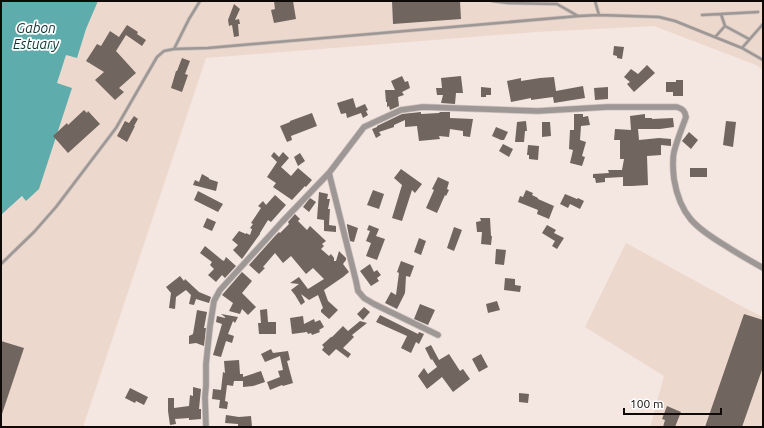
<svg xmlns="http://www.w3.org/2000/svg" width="764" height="428" font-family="Ubuntu,sans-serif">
<rect width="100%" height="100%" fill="#f4e6e0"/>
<path fill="#edd8ce" d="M98 1H763V70L756 65 654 26 536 32 206 58 83 427H1V215L23 196 26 200 71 88 57 83 66 55 77 58 86 29Z
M626 243 743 307 763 317V427H650L664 376 585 327Z"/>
<path fill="#5eacab" d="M1 1H98L86 29 77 58 66 55 57 83 72 88 39 189 26 201 22 196 1 215Z"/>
<path fill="#70655f" d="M274 1H293L296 19 274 23 271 10 275 9Z
M392 1H460L461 19 393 24Z
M234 4 240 9 235 20 239 19 240 24H238L239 36 234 37 232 25 229 26 228 20Z
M127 25 138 32 137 34 146 40 142 46 126 35 116 51 136 73 119 88 124 92 115 100 95 80 104 72 86 61 97 44 101 46 110 31 119 37Z
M614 46 624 47 622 59 617 58V56L613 55Z
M182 58 190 61 185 74 188 75 182 92 171 88 176 71H177Z
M647 65 655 73 634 92 627 84 630 82 624 77 631 69 638 74Z
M402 76 405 82 408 81 410 88 402 92 404 95 398 97 399 106 390 110 389 106 387 107V102H386L385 90H395L391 81Z
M461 76 463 93H456L455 104 441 103 443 95H437L436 88H442L441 78Z
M554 77 556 91 583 86 585 98 554 103 553 97 531 100V98L511 102 507 81 521 78V81L540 78Z
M676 80H683V96H673V92H666V82H676Z
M481 87 491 88V95H486V97H481Z
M608 87V99L595 100 594 88Z
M353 98 356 108 365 104 368 110 366 111 368 115 363 118 361 113 347 118 346 113 341 114 337 103Z
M84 110 87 113 88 111 100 124 68 153 53 136 67 123 68 125Z
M421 112V114L439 113 440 112H450V118L473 119 470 137 463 136V131L450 129 449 137 439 136 440 139 419 141 417 126 405 127V120L394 125V127L379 132 381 135 376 138 372 129 377 127V126L402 114Z
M312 113 317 126 291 136 292 140 287 142 280 126 290 122V121Z
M574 114H583V117L588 116 590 125 581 126 580 140 586 142 582 156 585 157 582 166 570 163 573 150 569 149 570 130H574Z
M645 114V118H652V119L673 118 674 127 660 129H638L639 140 659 138 671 139V146L661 145V155L647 156 648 185 632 186H623V177L605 178V182L596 183 595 178H593V174L609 173 608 170H622L624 159H620V140H614L615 129 631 130 630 116Z
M134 116 138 119 134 126H135L127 142 117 136 125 121 129 123Z
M526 121 527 131H525L524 142H515L517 122Z
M726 121 736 122 733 147 723 145Z
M542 122H550L551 136 542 137Z
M496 127 508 132 504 140H501L492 136Z
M689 132 698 140 691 149 682 141Z
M503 144 513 149 509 157 499 151Z
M528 145 539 146 538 160 529 159V155H527Z
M274 152 279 157 283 152 289 158 281 167 291 176 298 168 312 180 306 187 305 186 292 200 273 187 276 183 267 177 277 162 271 156Z
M300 153 305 161 298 166 294 157Z
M690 168H707V177H690Z
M401 169 422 184 415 193 412 190 402 221 392 218 402 185 394 178Z
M202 174 209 178V179L218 182 216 191 193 185 195 180 199 182Z
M438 177 449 182 447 189 449 190 446 196 445 195 437 213 426 208 434 190 432 189Z
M373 190 384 194 379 209 367 205Z
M526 190 533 193 532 195 538 198V199L554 206 549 219 537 214 538 210 518 202 520 196 523 197Z
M198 191 223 204 218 212 194 200Z
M319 192 328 194 327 199H330L328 209H330L329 225 336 226V232L324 231V220L317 219Z
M565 194 577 199 578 198 584 201 580 209 570 204 568 208 560 204Z
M275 195 286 205 271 222 268 220 260 233V234L242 259 233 250 238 245 232 240 239 231 246 234V233L250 235 252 229 250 228 253 224 251 223 261 208 258 206 263 201 266 205Z
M310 198 316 202 309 212 303 207Z
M295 214 300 219 298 221 307 230 310 226 326 241 322 244 324 246 321 249 329 256 331 254 334 258V261H336L339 251 346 258V260L343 264 349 272 343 277 324 290 328 301 338 310 329 319 321 312V310L323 308 318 295 309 300 301 294 305 302 301 305 295 295 291 290 299 284 290 283 299 277 308 289 324 279 313 268 306 274 291 256 283 263 275 253 263 267 265 268 259 274 249 265 275 236 279 232 280 233 289 224 288 222Z
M207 218 216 222 212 231 203 227Z
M480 218H490L491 236H492L491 245 481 244 482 232H477L476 222 481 221Z
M347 224 358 228 354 242 350 241 347 226Z
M369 225 379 229 376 236 385 239 377 260 366 256 371 243 366 241 370 231 367 230Z
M547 225 556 230 554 233 564 238 557 249 552 246 555 241 542 233Z
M454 227 462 230 454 251 447 248Z
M419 238 426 241 421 255 414 252Z
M205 246 222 260 224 261 226 257 236 266 225 278 222 275 216 282 208 275 214 269 210 265 212 262 200 253Z
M496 249 506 250 504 265 495 264Z
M401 261 414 266 410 277 406 276 405 293 397 309 385 303 391 292 396 295 399 273 397 272Z
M370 264 374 272 377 270 381 275 377 278 379 281 371 286 360 271Z
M242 272 252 281 242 293 256 307 248 315 242 309 240 314 229 311 233 303 222 295Z
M180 276 184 281 185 279 199 292 211 297 209 303 196 299 194 305 189 304 191 295 186 290 176 297 175 309 169 308 171 293 166 287Z
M505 278 515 279V285L521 286 520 292 504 290Z
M497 301 500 310 488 313 486 304Z
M420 304 435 310 428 325 414 319Z
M364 307 370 312 363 320 357 314Z
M267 309 268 322H276V334H259L258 323H261L260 310Z
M197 310 207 312 204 328H206L204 346 196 343 189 344V336L193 334Z
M221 314 238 317 235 323 233 321 228 334 234 336 232 343 226 341 221 357 213 355 222 324 216 322 217 316 225 318V317Z
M744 314 763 320V367L742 427H705Z
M380 315 418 334 419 332 424 334 419 344 416 342 411 353 401 348 407 336 376 322Z
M303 316 304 324 314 319 315 322 320 320 324 327 319 330 320 332 312 335 311 333 308 334 307 332 292 334 290 318Z
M360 321 367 323 352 335 354 337 343 348 351 354 348 358 336 349 329 356 322 350 324 347 322 345 331 337H332L343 326 348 331Z
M1 341 24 348 2 414H1Z
M431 345 439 360 449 354 460 371 463 369 470 379 453 392 442 377 427 389 418 376 424 368 428 374 437 367 432 359 431 360 425 348Z
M271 349 273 353 288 351 290 360 287 361 293 383 283 386 282 385 270 390 267 382 280 377 278 371 283 370 280 356 265 362 261 354Z
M481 354 488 367 479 372 472 359Z
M239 360 240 374H243V377L261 371 265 382 253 386 243 387V381H234L233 386 227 385 225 401 228 402 227 409 219 408 220 400 212 399 213 389 221 390 223 372 225 373 224 361Z
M193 387 201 389 199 409H201V419L189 420V418L175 419 176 424 170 425 168 411V398H174V408L189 406 190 395 193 396Z
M130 388 148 397 144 405 136 401 135 403 125 398Z
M519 393 529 394 528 403 519 402Z
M667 406 681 412 675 427H663L665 420 662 419Z
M226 415 239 417 251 416 252 427H238V424L225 423Z"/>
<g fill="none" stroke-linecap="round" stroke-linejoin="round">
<defs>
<path id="lane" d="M492 1 508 3 557 4 578 16
M595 1 599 15
M721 14 725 26 749 39
M702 15 758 12
M716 36 725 26
M742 48 763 24
M174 49 189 19 200 1
M1 264 34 232 56 207 116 128 157 57 164 51 174 49 208 48 579 16 599 15 659 17 675 21 742 48 763 60"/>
<path id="street" d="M329 173 356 281 358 291 364 298 374 304 438 335
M206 427 205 397 206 386V364L210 326 214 301 220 290 282 222 329 173 364 127 401 110 423 107 538 111 607 107H677C683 109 685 111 686 117 682 128 677 140 674 152 672 161 673 170 674 179 680 216 696 228 726 246 738 254 751 261 763 268"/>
</defs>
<use href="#lane" stroke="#cfc3bd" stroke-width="4"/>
<use href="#street" stroke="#cfc3bd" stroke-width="7"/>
<use href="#lane" stroke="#9d9795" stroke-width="2.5"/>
<use href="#street" stroke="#9d9795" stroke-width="5.5"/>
</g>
<g text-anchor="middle" stroke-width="3.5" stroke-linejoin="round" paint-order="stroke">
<g font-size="14" font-style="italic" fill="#0c3433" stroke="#fff">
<text x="36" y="33">Gabon<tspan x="36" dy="16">Estuary</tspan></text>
</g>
</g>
<rect width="764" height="428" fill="none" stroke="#0f0a08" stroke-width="4"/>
<path d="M624 408v6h97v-6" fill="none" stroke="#0f0a08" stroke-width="2"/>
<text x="630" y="408" font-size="12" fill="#0f0a08" stroke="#ffffff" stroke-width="3" paint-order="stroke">100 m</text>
</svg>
